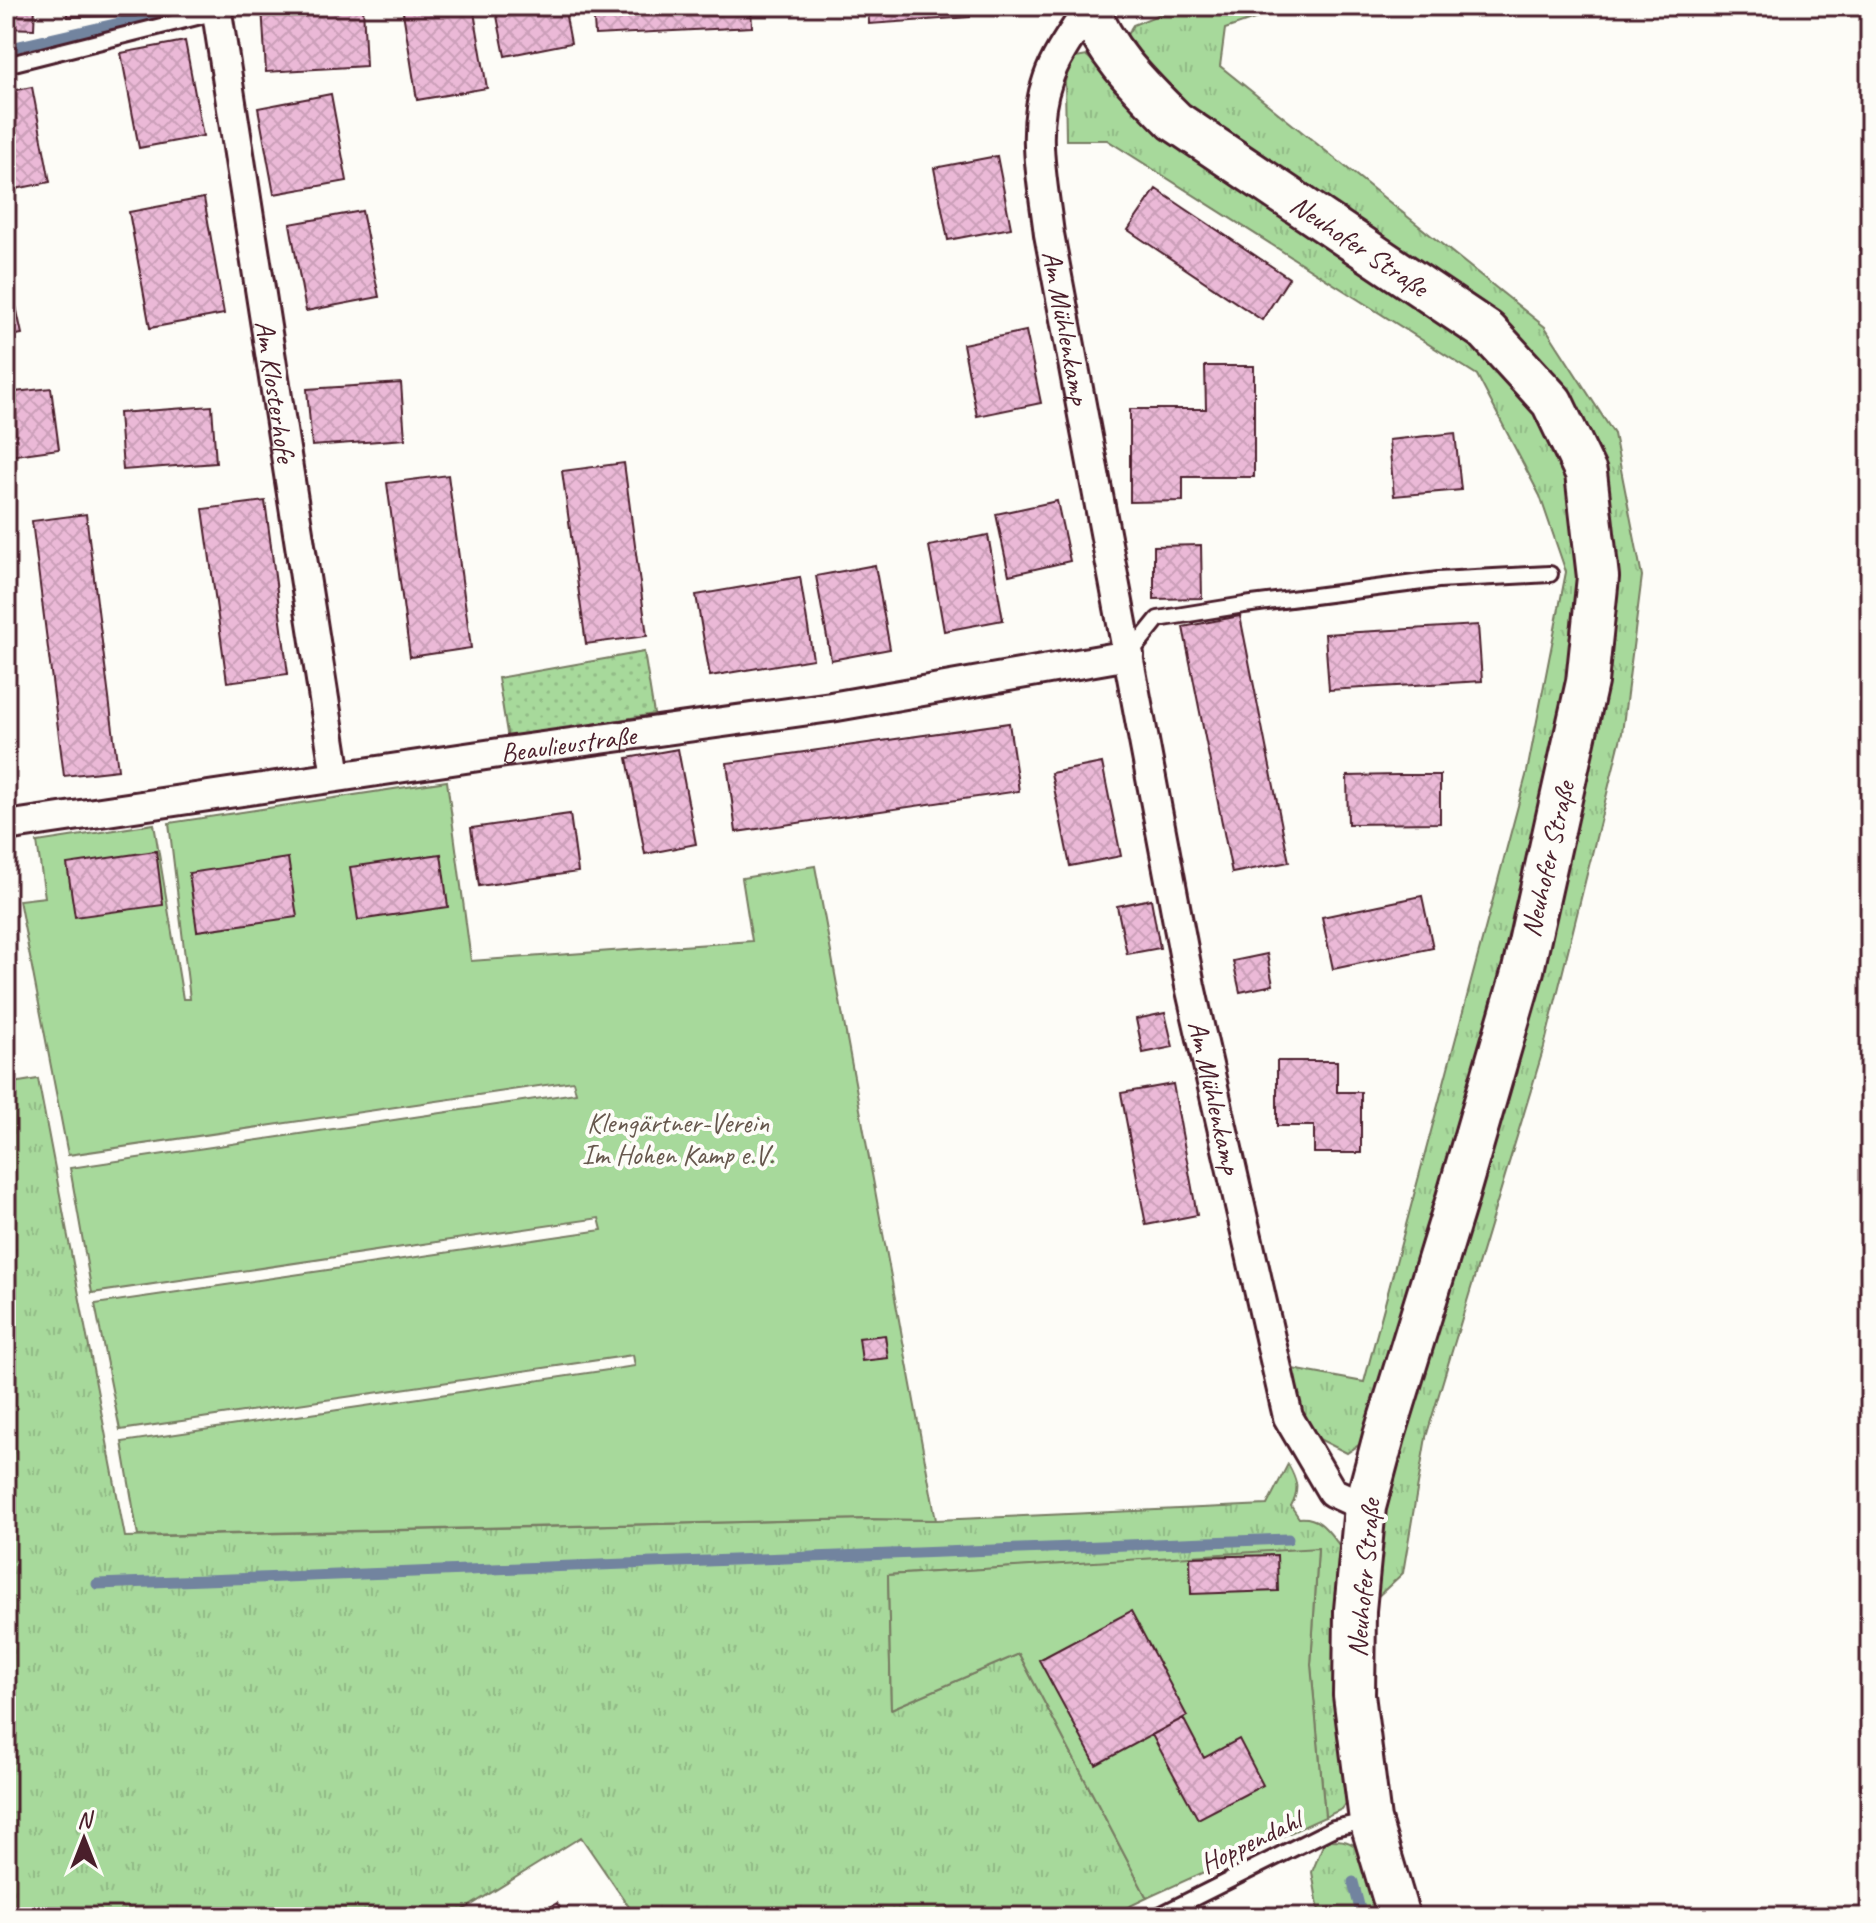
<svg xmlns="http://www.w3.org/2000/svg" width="1876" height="1923" font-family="Caveat,sans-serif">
<defs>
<pattern id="grass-tufts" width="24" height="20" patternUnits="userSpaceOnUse" patternTransform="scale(2)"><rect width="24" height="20" fill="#a7d99b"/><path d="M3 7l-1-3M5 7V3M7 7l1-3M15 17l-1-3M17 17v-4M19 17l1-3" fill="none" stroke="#91ba86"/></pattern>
<pattern id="park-dots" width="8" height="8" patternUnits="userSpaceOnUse" patternTransform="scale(2)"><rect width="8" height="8" fill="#a7d99b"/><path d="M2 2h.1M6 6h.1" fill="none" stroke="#91ba86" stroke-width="1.8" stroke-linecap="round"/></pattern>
<pattern id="building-cross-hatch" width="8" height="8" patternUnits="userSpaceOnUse" patternTransform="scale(2)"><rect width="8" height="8" fill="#ebb9d7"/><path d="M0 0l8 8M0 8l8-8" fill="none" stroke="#cb9fb9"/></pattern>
</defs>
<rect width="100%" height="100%" fill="#fdfcf7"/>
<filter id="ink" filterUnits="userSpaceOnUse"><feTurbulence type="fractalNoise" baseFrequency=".0125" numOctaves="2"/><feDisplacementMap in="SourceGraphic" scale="16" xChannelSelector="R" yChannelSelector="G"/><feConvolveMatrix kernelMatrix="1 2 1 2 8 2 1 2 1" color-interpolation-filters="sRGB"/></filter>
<g filter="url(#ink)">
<path fill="url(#grass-tufts)" stroke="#787c63" stroke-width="2" d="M1180 6H1293L1225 29 1220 66 1545 327 1614 434 1642 576 1622 733 1544 1047 1426 1437 1403 1573 1372 1602 1381 1505 1603 681 1575 411 1181 105 1125 38 1133 25Z
M1087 56 1105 73 1472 338 1549 426 1566 468 1582 565 1573 673 1503 980 1366 1440 1347 1453 1317 1438 1305 1424 1287 1368 1364 1382 1527 772 1566 572 1540 496 1477 375 1107 140H1066L1065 82 1070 59Z
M38 1079 125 1537 865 1519 936 1520 1267 1505 1288 1464C1297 1480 1300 1489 1291 1506L1299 1518C1320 1516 1328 1531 1340 1546L1351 1797 1342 1809 1325 1817 1311 1665 1318 1549 888 1575 891 1709 1019 1654 1147 1898 1107 1917H636L581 1837 452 1917H6V1084Z
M1325 1840C1336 1840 1346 1839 1355 1846 1369 1857 1377 1899 1383 1917H1320L1312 1872Z"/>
<path fill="url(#park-dots)" stroke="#787c63" stroke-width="2" d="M644 652 654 714 508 739 498 678Z"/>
<path fill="#a7d99b" stroke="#787c63" stroke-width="2" d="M447 781 471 961 752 941 742 878 815 866 936 1520 865 1519 138 1536 122 1442 635 1366 633 1355 120 1430 95 1304 602 1230 599 1218 92 1293 70 1168 576 1093 573 1081 68 1155 19 900 45 897 37 842 154 824 183 999H190L169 823Z
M1318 1548 1311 1665 1325 1817 1147 1898 1019 1654 891 1709 888 1575Z"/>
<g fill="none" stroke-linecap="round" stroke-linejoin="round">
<path stroke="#72849f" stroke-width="11" d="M6 49 193 6
M97 1584 1288 1539
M1353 1882 1362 1917"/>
</g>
<path fill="url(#building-cross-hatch)" stroke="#4a1f2b" stroke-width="2" d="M6 6H35L34 29 6 28Z
M68 6H136V16L68 17Z
M262 6H363L366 66 266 72Z
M402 6H473L487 88 417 100Z
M495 6H564L571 43 505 56Z
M593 6H751L752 27 595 35Z
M868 6H970V17L869 24Z
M185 41 203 136 139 148 121 53Z
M32 87 50 182 6 191V92Z
M331 94 347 181 274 194 258 108Z
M997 156 1011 228 948 240 934 168Z
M1156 189 1289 278 1262 320 1128 230Z
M204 198 224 314 150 328 129 212Z
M362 211 379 297 306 311 290 224Z
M6 260 22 334 6 337Z
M1026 331 1041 403 977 416 963 344Z
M1205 366H1254V477H1183V501L1130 502V409H1206Z
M401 383 405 439 312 446 307 389Z
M51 388 59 449 8 456 6 393Z
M212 406 216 463 123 470 119 413Z
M1455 433 1461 490 1394 496 1389 440Z
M624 463 647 636 586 644 562 471Z
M448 475 471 648 410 657 387 483Z
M265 501 288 674 227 682 203 509Z
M1057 501 1070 561 1009 575 996 514Z
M86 514 118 770 64 776 32 521Z
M988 535 1003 620 944 631 929 546Z
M1201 545 1202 598 1154 599V546Z
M875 565 890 649 831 660 816 576Z
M800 577 813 659 710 676 696 595Z
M1240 616 1289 862 1232 873 1183 627Z
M1478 625 1482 681 1329 690 1325 634Z
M1009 723 1019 791 736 832 727 763Z
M678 749 696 844 645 854 627 758Z
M1102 763 1121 856 1070 866 1051 773Z
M1398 775H1440V823L1348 824 1347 776Z
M570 814 578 872 479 886 471 828Z
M156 851 163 905 75 917 67 864Z
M441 854 448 907 358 920 350 867Z
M288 858 297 917 197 931 189 873Z
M1422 896 1433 948 1333 969 1322 917Z
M1151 899 1160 948 1127 954 1117 906Z
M1267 954 1273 985 1240 992 1233 961Z
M1165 1013 1173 1047 1143 1053 1136 1019Z
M1277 1061H1337V1092H1361V1153H1314V1126H1277Z
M1173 1084 1197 1215 1146 1225 1121 1093Z
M885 1335 888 1358 862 1361 859 1338Z
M1277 1555 1278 1591 1191 1594 1190 1557Z
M1131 1611 1187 1716 1096 1765 1039 1660Z
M1183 1718 1204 1758 1239 1739 1263 1785 1198 1819 1152 1735Z
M557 1903 566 1917H533Z"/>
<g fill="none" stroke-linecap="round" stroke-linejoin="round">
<defs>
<path id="lane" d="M6 65 217 12
M1129 655 1158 619 1244 605 1438 580 1550 574
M1156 1917 1334 1828 1366 1821"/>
<g id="street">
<path id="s1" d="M216 6 336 776"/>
<path id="s2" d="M1099 6 1089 8C1075 30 1056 55 1048 79 1030 129 1043 183 1049 234L1190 986 1288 1417 1332 1492 1365 1507"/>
<path id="s3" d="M6 826 506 752 831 707 1129 655"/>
</g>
<g id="secondary">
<path id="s4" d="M1088 6C1104 52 1141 87 1175 121L1487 331 1552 402 1586 473 1598 577 1587 682 1523 970 1456 1202 1384 1436 1365 1507 1355 1610 1354 1695 1370 1820 1399 1917"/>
</g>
</defs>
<use href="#lane" stroke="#4a1f2b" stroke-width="20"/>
<use href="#street" stroke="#4a1f2b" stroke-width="34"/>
<use href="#secondary" stroke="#4a1f2b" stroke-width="46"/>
<use href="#lane" stroke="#fdfcf7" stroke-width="14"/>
<use href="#street" stroke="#fdfcf7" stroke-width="28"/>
<use href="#secondary" stroke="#fdfcf7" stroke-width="40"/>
</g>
</g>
<g text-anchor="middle" stroke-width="8" stroke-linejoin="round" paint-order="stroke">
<g font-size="28" fill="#4a1f2b" stroke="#fdfcf7">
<text dy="10" stroke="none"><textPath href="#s4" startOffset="368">Neuhofer Straße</textPath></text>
<text dy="10" stroke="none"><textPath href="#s2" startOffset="344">Am Mühlenkamp</textPath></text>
<text dy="10" stroke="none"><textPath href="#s1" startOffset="390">Am Klosterhofe</textPath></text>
<text dy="10" stroke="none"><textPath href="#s3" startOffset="568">Beaulieustraße</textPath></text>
<text transform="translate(1547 859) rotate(-77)" y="10">Neuhofer Straße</text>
<text dy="10" stroke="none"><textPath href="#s2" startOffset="1128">Am Mühlenkamp</textPath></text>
<text transform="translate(1363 1578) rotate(-85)" y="10">Neuhofer Straße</text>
<text transform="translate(1250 1841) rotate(-26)" y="10">Hoppendahl</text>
</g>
<g font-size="28" fill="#66574d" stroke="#fdfcf7">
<text x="678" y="1132">Klengärtner-Verein<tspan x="678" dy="32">Im Hohen Kamp e.V.</tspan></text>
</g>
</g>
<rect width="1876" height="1923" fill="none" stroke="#fdfcf7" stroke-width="32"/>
<rect x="16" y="16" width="1844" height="1891" fill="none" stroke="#4a1f2b" stroke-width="3" filter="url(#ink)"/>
<g transform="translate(84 1839)" stroke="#fdfcf7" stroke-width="6" paint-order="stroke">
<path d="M0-6L14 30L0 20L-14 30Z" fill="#4a1f2b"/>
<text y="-12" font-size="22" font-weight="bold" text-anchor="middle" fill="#4a1f2b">N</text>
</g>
</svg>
